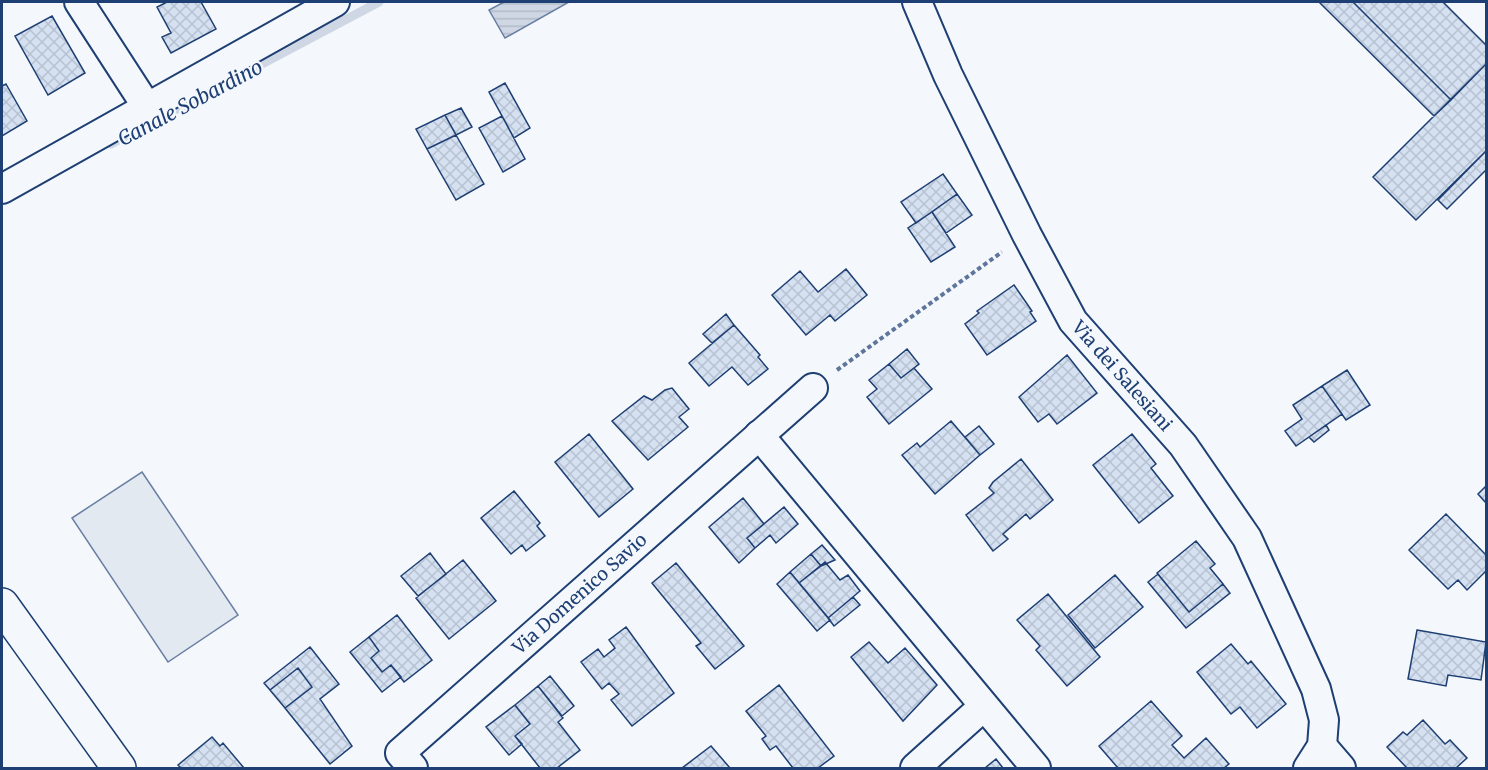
<svg xmlns="http://www.w3.org/2000/svg" width="1488" height="770" font-family="Merriweather,serif">
<defs>
<pattern id="water-rules" width="6" height="5" patternUnits="userSpaceOnUse" patternTransform="scale(1.5)"><rect width="6" height="5" fill="#cfd7e4"/><path d="M0 2.5h6" fill="none" stroke="#b1bac7"/></pattern>
<pattern id="building-cross-hatch" width="8" height="8" patternUnits="userSpaceOnUse" patternTransform="scale(1.5)"><rect width="8" height="8" fill="#d5e0f0"/><path d="M0 0l8 8M0 8l8-8" fill="none" stroke="#b6c1d1"/></pattern>
</defs>
<rect width="100%" height="100%" fill="#f4f7fb"/>
<path fill="#e3e9f0" stroke="#687fa3" stroke-width="1.5" d="M142 472 238 615 168 662 72 518Z"/>
<path fill="url(#water-rules)" stroke="#687fa3" stroke-width="1.5" d="M504 2H569L505 38 489 10Z"/>
<g fill="none" stroke-linecap="round" stroke-linejoin="round">
<path stroke="#cfd7e4" stroke-width="9" d="M111 144 379 2"/>
</g>
<path fill="url(#building-cross-hatch)" stroke="#1d3f73" stroke-width="1.5" d="M167 2H201L216 29 171 53 162 37 171 33 157 7Z
M1319 2H1353L1451 100 1434 116Z
M1353 2H1443L1486 45V64L1451 100Z
M52 16 85 73 48 95 15 36Z
M1486 64V151L1416 220 1373 177Z
M505 83 530 128 514 138 489 92Z
M6 84 27 121 2 136V86Z
M461 108 472 127 456 135 445 115Z
M445 115 456 135 427 149 416 129Z
M502 116 525 159 503 172 479 128Z
M456 135 484 184 456 200 427 149Z
M1486 151V170L1447 209 1438 200Z
M943 174 957 194 916 223 901 202Z
M957 194 972 215 946 233 932 212Z
M932 212 955 247 931 262 908 228Z
M846 269 867 295 835 321 830 315 806 335 772 295 800 271 818 292Z
M1014 285 1032 311 1030 312 1036 321 987 355 965 324 979 313 977 311Z
M726 314 734 325 712 343 703 334Z
M734 325 760 355 758 357 768 369 748 385 732 367 709 386 689 363Z
M907 349 919 364 901 378 889 364Z
M1067 355 1097 393 1057 424 1049 414 1038 422 1019 397Z
M889 364 901 378 914 368 932 389 889 424 867 397 877 389 869 380Z
M1347 370 1370 405 1346 420 1322 386Z
M1322 386 1342 414 1296 446 1285 431 1302 419 1293 405Z
M672 388 689 409 679 417 688 427 648 460 612 421 644 396 652 400 665 390Z
M951 421 980 455 935 494 902 455 917 443 920 447Z
M1326 425 1329 430 1314 442 1309 437Z
M979 426 994 444 980 455 965 437Z
M589 434 633 489 599 517 555 462Z
M1132 434 1156 464 1151 468 1173 496 1139 523 1093 465Z
M1021 459 1053 500 1030 519 1026 514 1003 534 1008 539 993 551 966 515 994 493 989 488 993 482Z
M1486 486V503L1478 494Z
M514 491 540 523 537 526 545 536 526 551 522 545 511 554 481 518Z
M743 498 764 524 747 538 755 548 739 563 709 527Z
M784 507 798 524 776 543 770 535 755 548 747 538Z
M1446 514 1486 555V571L1467 590 1458 580 1448 589 1409 550Z
M1196 541 1215 564 1210 568 1223 584 1189 612 1157 573Z
M822 545 835 560 821 566 811 554Z
M430 553 446 574 418 596 401 576Z
M811 554 821 566 799 583 790 572Z
M463 560 496 601 449 639 416 598Z
M825 562 840 580 848 575 860 591 828 618 799 583Z
M676 563 744 646 715 669 696 646 701 643 652 583Z
M790 572 830 620 817 631 777 584Z
M1158 574 1189 612 1223 584 1230 593 1186 628 1148 582Z
M1115 575 1143 607 1095 648 1068 615Z
M1048 594 1100 657 1067 686 1036 650 1040 646 1017 620Z
M853 597 860 605 834 626 828 618Z
M397 615 432 660 404 682 391 665 382 672 371 658 379 651 369 637Z
M626 627 674 693 632 726 611 700 619 694 609 683 602 689 581 662 598 649 604 657 615 648 609 640Z
M1417 630 1486 642 1481 680 1448 675 1446 686 1408 679Z
M369 637 379 651 371 658 382 672 391 665 401 677 382 692 350 652Z
M869 642 888 663 905 648 937 685 903 721 851 657Z
M1231 644 1248 664 1251 661 1286 704 1257 728 1240 707 1231 714 1197 672Z
M310 647 339 684 320 699 352 746 330 764 285 708 312 687 298 668 270 690 264 683Z
M298 668 312 687 285 708 270 690Z
M550 676 574 706 562 716 538 686Z
M779 685 834 756 818 768H793L776 746 770 750 762 739 766 736 746 711Z
M538 686 563 718 558 722 580 750 557 768H540L515 736 530 724 515 705Z
M1151 701 1182 736 1172 745 1184 758 1206 738 1229 764 1224 768H1118L1099 746Z
M515 705 530 724 515 736 522 744 509 755 486 727Z
M1423 720 1445 744 1450 740 1467 758 1456 768H1407L1387 747 1403 732 1407 735Z
M212 737 220 746 223 743 244 768H181L178 765Z
M711 746 730 768H682Z
M996 759 1003 768H985Z"/>
<g fill="none" stroke-linecap="round" stroke-linejoin="round">
<defs>
<g id="street">
<path d="M79 2 147 107"/>
<path id="s1" d="M917 2 948 75 1027 235 1073 321 1183 445 1247 538 1316 689 1324 720 1322 746 1308 768"/>
<path d="M2 189 335 2"/>
<path d="M759 435 1036 768"/>
<path d="M1322 746 1341 768"/>
<path id="s2" d="M413 768 400 753 813 388"/>
<path d="M915 768 983 707"/>
</g>
<path id="secondary" d="M2 605 119 768"/>
</defs>
<use href="#street" stroke="#1d3f73" stroke-width="32"/>
<use href="#secondary" stroke="#1d3f73" stroke-width="36"/>
<path stroke="#5e769c" stroke-width="4" stroke-dasharray="4.5 3" stroke-linecap="butt" d="M837 370 1002 252"/>
<use href="#street" stroke="#f4f7fb" stroke-width="28"/>
<use href="#secondary" stroke="#f4f7fb" stroke-width="33"/>
</g>
<g text-anchor="middle" stroke-width="4.5" stroke-linejoin="round" paint-order="stroke">
<g font-size="18" fill="#1d3f73" stroke="#f4f7fb">
<text dy="6" stroke="none"><textPath href="#s1" startOffset="429">Via dei Salesiani</textPath></text>
<text dy="6" stroke="none"><textPath href="#s2" startOffset="260">Via Domenico Savio</textPath></text>
</g>
<g font-size="20" font-style="italic" fill="#1d3f73" stroke="#f4f7fb">
<text transform="translate(190 103) rotate(-28)" y="7">Canale Sobardino</text>
</g>
</g>
<rect width="1488" height="770" fill="none" stroke="#1d3f73" stroke-width="6"/>
</svg>
